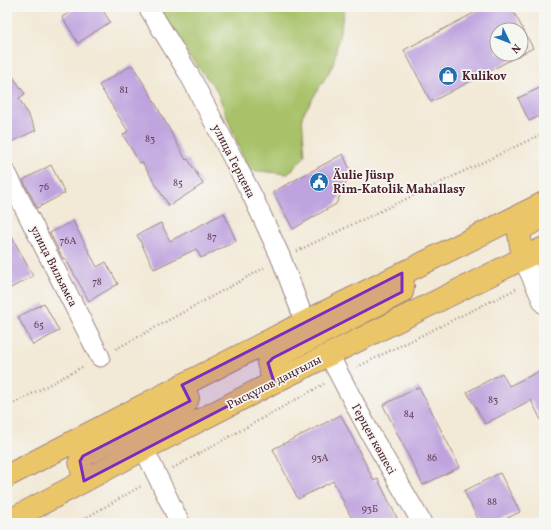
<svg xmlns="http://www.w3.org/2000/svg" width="551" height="530" font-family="Vollkorn,serif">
<rect width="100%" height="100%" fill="#f6f6f2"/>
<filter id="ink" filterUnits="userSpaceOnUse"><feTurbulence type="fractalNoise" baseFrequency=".025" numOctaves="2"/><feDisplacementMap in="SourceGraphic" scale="8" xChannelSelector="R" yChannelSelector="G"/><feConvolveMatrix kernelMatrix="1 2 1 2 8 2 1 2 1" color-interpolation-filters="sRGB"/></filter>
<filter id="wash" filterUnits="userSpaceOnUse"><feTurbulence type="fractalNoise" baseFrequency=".012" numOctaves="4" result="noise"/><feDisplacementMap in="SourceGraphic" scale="16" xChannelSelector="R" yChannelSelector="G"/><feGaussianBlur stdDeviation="0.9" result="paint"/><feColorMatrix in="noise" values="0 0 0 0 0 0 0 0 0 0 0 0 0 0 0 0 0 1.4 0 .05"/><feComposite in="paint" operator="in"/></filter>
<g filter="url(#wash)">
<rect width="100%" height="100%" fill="#f2e9d6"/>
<path fill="#a8c269" stroke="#79704a" d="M159 7H345L333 65 302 116 305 156 288 174 248 170 216 89 171 34Z"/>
<g id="blocks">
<path fill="#bea3de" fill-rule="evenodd" d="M78 7H101L110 22 78 43 62 17Z
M485 7H511L533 48 431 102 404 50ZM497 30H521V54H497Z
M132 65 149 92 186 160 188 159 203 184 169 206 142 162 140 163 123 135 128 131 99 85Z
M7 68 25 94 19 98 36 130 7 144Z
M544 86V114L529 121 518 98Z
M343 154 351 172 336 204 293 229 273 192Z
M51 165 65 193 37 208 23 180Z
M224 213 236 241 201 258 196 249 154 269 137 235 161 223 170 241Z
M73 221 97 267 106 262 118 284 89 301 65 258 63 259 50 233Z
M7 228 33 276 7 290Z
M44 303 59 331 33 345 18 317Z
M544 369V426L531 400 485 424 467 392 502 373 509 386Z
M419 387 460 467 423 485 383 405Z
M341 415 374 481 378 479 397 518 388 523H354L333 481 298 499 273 449Z
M500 473 520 512 497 523H480L464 491Z"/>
</g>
</g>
<g filter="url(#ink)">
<use href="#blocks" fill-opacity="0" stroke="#9e8480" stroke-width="1"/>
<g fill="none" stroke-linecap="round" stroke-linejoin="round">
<defs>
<path id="minor" d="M148 7 189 74 253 197 281 258 305 322
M7 174 100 357
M523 258 544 304
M329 355 370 433 422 523
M144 449 180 523"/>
<path id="primary" d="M523 258 519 233 524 227 544 216
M274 382 268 363 273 358 402 292 403 286 402 273
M7 476 305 322 544 203
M84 481 80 461 83 456 186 403 188 398 182 385
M7 522 144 449 274 382 544 248"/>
</defs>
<use href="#minor" stroke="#9e8480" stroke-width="21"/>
<use href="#primary" stroke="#9e8480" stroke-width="24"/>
<path stroke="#9e8480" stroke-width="2.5" stroke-dasharray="1 3" stroke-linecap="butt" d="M297 251 544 133
M116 349 264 268
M357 367 516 289
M7 407 84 366
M173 468 324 384
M77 523 141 486"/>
<use href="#minor" stroke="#fff" stroke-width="19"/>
<use href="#primary" stroke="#ebc669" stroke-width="22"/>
</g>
</g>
<path fill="#7b2cbf" fill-opacity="0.2" stroke="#7b2cbf" stroke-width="3" stroke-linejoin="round" d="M402 273V292L273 358 268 363 274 382 84 481 80 461 83 456 190 401 182 385Z"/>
<defs>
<symbol id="shop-disc" viewBox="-11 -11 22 22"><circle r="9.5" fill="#1f6fb2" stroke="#f6f6f2"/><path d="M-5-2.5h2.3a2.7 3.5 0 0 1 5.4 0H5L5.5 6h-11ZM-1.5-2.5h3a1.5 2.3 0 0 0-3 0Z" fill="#fff"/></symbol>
<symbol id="civic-disc" viewBox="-11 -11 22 22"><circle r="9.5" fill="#1f6fb2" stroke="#f6f6f2"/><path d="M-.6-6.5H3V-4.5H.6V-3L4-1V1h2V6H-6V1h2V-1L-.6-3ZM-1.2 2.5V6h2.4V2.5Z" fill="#fff"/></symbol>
</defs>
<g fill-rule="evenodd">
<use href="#shop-disc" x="437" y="65" width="22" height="22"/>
<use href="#civic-disc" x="308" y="171" width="22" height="22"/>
</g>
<g text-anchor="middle" stroke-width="3.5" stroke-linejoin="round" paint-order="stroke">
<g font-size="10" fill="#674058">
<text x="124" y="93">81</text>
<text x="150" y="142">83</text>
<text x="178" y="186">85</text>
<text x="44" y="190">76</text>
<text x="212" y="240">87</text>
<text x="68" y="244">76А</text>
<text x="97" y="285">78</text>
<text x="39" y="328">65</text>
<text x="493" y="403">83</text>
<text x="409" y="417">84</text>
<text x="320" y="461">93А</text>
<text x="432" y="461">86</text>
<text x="492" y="505">88</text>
<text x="370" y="512">93Б</text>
</g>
<g font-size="12" font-weight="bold" fill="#4a1f2b" stroke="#f6f6f2" text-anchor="start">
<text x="462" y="80">Kulikov</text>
<text x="333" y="179">Äulie Jüsıp<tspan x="333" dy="14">Rim-Katolik Mahallasy</tspan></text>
</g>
<g font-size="12" fill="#4a1f2b" stroke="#f6f6f2">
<text transform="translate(234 161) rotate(63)" y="4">улица Герцена</text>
<text transform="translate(54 266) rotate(63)" y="4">улица Вильямса</text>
<text transform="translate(274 382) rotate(-27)" y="4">Рысқұлов даңғылы</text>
<text transform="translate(374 439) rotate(61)" y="4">Герцен көшесі</text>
</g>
</g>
<rect width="551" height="530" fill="none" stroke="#f6f6f2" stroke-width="24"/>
<g transform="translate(509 42) rotate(133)"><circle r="19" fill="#f6f6f2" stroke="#b1a0a2"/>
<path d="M0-3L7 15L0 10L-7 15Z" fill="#1f6fb2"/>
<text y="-6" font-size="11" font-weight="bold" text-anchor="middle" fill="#4a1f2b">N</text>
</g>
</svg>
